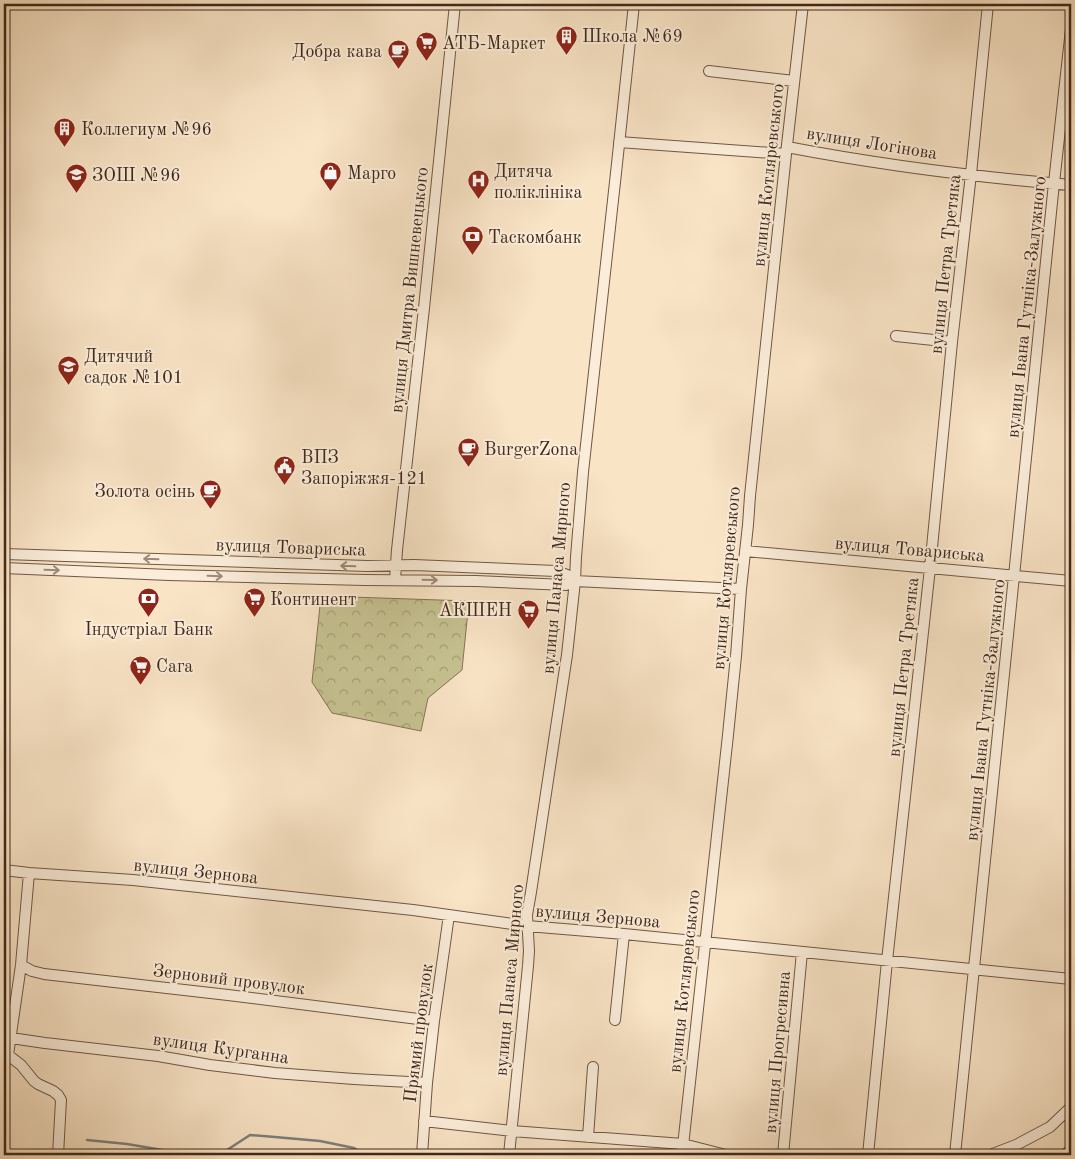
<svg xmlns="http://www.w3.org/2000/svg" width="1075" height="1159" font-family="'Old Standard TT',serif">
<defs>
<pattern id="forest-crowns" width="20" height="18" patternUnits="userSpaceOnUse" patternTransform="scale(1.25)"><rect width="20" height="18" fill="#c6c190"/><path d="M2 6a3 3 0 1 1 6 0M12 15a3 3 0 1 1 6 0" fill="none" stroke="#a29d75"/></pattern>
</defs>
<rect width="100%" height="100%" fill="#f9e4c6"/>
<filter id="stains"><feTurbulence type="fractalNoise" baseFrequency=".004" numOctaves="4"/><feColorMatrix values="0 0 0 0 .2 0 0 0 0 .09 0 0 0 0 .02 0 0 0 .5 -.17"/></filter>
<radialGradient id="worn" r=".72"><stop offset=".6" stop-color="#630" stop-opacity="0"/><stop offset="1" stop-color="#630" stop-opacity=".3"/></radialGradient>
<path fill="url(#forest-crowns)" stroke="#847454" d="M321 596 469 601 462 670 428 698 421 731 332 713 312 682Z"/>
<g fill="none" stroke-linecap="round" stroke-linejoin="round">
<path stroke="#7d807e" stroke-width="2.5" d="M87 1140 127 1144 174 1152 227 1150 250 1135 275 1137 320 1141 354 1148 367 1155"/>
<defs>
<path id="minor" d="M709 71 794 81
M619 142 786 154
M787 147C881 165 976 177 1071 185
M896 336 952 342
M745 551 1071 581
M4 554 367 566 414 565 556 571 567 575 575 581
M4 568 169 575 365 580 476 581 566 585 575 581 741 589
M395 580 397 550 424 308 455 4
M4 870 29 873 133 880 413 910 527 926 624 934 1071 979
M29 873 21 965 8 1055 21 1065 34 1081 38 1084 53 1091 58 1095 61 1100 58 1155
M21 965 32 971 44 974 228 995 434 1021
M615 1020 624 934
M11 1038 45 1043 158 1056 210 1065 275 1073 354 1079 427 1083
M424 1121 512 1131 683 1144 726 1155
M588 1137 593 1067
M422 1155 427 1083 434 1021 449 915
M509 1155 528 966 529 951 527 915 531 892 567 655 575 581 576 557 583 472 616 173 634 4
M682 1155 728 735 736 656 741 589 748 525 750 496 786 154 803 4
M783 1155 802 952
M868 1155 887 961 930 568 952 342 971 174 988 4
M955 1155 1054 183 1071 29
M990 1155 1016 1145 1050 1127 1071 1107"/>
<path id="major" d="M1067 1155 1071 1152"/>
</defs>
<use href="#minor" stroke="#705744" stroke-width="12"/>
<use href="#major" stroke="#422819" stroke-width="15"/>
<use href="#minor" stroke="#fbedda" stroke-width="10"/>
<use href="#major" stroke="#ecc283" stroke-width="12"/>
</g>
<defs><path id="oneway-shaft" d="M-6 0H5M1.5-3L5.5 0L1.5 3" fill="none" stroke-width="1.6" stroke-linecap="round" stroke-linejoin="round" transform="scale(1.25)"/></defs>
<g stroke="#9e8a7a">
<use href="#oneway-shaft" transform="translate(151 559) rotate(-178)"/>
<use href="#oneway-shaft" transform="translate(348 566) rotate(-178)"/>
<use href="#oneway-shaft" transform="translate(52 570) rotate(2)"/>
<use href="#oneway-shaft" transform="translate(215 576) rotate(2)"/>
<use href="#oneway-shaft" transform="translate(430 580) rotate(1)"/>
</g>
<defs>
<symbol id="building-pin" viewBox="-11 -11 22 30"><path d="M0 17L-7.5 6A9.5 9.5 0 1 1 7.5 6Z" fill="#8f2418" stroke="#fbedda"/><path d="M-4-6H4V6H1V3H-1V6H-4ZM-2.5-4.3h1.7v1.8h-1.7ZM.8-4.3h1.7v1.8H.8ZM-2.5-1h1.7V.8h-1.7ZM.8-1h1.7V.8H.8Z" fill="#fff"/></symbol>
<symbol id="supermarket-pin" viewBox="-11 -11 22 30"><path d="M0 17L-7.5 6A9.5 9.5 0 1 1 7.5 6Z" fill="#8f2418" stroke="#fbedda"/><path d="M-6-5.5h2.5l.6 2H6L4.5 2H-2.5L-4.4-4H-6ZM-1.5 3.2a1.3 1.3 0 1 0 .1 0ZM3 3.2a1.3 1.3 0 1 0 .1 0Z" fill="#fff"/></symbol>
<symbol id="cafe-pin" viewBox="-11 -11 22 30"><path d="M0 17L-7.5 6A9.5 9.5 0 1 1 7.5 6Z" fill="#8f2418" stroke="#fbedda"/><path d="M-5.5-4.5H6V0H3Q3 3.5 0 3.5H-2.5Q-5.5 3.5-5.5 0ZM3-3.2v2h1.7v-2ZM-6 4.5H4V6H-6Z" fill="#fff"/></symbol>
<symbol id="shop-pin" viewBox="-11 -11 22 30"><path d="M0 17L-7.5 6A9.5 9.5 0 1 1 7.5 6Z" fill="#8f2418" stroke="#fbedda"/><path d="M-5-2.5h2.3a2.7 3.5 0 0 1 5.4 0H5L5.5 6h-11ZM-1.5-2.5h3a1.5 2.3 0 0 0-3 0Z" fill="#fff"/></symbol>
<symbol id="school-pin" viewBox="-11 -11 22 30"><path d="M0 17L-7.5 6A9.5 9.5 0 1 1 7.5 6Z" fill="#8f2418" stroke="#fbedda"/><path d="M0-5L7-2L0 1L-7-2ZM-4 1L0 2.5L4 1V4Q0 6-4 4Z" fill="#fff"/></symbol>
<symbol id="hospital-pin" viewBox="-11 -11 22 30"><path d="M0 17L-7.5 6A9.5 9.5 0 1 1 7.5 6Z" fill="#8f2418" stroke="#fbedda"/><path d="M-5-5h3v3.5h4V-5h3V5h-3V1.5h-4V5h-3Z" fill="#fff"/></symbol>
<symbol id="bank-pin" viewBox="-11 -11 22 30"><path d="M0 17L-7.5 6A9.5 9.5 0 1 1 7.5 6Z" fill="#8f2418" stroke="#fbedda"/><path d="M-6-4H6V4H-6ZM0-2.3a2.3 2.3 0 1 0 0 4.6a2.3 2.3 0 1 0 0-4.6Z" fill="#fff"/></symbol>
<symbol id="civic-pin" viewBox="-11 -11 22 30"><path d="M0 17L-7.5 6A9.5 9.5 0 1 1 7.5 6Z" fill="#8f2418" stroke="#fbedda"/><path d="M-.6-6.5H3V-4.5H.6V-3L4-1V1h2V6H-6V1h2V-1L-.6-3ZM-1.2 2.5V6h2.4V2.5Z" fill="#fff"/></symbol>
</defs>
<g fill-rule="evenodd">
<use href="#building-pin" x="554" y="24" width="25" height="34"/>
<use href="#supermarket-pin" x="414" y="30" width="25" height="34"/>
<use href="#cafe-pin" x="386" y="38" width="25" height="34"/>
<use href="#building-pin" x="52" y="116" width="25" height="34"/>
<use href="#shop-pin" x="318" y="160" width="25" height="34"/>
<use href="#school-pin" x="64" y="162" width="25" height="34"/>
<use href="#hospital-pin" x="466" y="168" width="25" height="34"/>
<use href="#bank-pin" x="460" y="224" width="25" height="34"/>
<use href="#school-pin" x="56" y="354" width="25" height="34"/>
<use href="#cafe-pin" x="456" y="436" width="25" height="34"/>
<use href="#civic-pin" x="272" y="454" width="25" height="34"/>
<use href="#cafe-pin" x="198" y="478" width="25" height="34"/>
<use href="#bank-pin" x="136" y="586" width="25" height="34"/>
<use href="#supermarket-pin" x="242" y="586" width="25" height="34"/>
<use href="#supermarket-pin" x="516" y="598" width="25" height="34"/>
<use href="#supermarket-pin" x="128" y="654" width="25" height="34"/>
</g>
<g text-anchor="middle" stroke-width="4" stroke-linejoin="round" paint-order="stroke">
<g font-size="18" fill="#422819" stroke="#fbedda" text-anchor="start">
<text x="582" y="42">Школа №69</text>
<text x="442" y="49">АТБ-Маркет</text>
<text x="382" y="57" text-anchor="end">Добра кава</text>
<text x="81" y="135">Коллегиум №96</text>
<text x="494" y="177">Дитяча<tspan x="494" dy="21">поліклініка</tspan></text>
<text x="347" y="179">Марго</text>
<text x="92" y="181">ЗОШ №96</text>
<text x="488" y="243">Таскомбанк</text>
<text x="84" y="362">Дитячий<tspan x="84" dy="21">садок №101</tspan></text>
<text x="484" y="455">BurgerZona</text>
<text x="301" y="463">ВПЗ<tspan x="301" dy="21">Запоріжжя-121</tspan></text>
<text x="195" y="497" text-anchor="end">Золота осінь</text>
<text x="270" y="605">Континент</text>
<text x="512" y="616" text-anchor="end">АКШЕН</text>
<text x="149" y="635" text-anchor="middle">Індустріал Банк</text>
<text x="156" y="672">Сага</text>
</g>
<g font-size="18" fill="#422819" stroke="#fbedda">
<text transform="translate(872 143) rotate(9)" y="6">вулиця Логінова</text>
<text transform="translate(768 175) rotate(-84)" y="6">вулиця Котляревського</text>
<text transform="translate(945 264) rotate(-84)" y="6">вулиця Петра Третяка</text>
<text transform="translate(409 290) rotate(-84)" y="6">вулиця Дмитра Вишневецького</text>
<text transform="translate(1026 307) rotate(-84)" y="6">вулиця Івана Гутніка-Залужного</text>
<text transform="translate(291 547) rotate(2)" y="6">вулиця Товариська</text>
<text transform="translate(910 549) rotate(5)" y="6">вулиця Товариська</text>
<text transform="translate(556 578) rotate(-85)" y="6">вулиця Панаса Мирного</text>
<text transform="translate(726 578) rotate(-85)" y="6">вулиця Котляревського</text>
<text transform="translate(903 667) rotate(-84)" y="6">вулиця Петра Третяка</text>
<text transform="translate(985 710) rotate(-84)" y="6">вулиця Івана Гутніка-Залужного</text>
<text transform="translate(196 871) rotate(6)" y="6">вулиця Зернова</text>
<text transform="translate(598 916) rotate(5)" y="6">вулиця Зернова</text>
<text transform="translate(229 979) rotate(7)" y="6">Зерновий провулок</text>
<text transform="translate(509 980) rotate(-85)" y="6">вулиця Панаса Мирного</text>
<text transform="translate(684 981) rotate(-84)" y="6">вулиця Котляревського</text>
<text transform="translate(418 1033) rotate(-83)" y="6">Прямий провулок</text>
<text transform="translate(221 1048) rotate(8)" y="6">вулиця Курганна</text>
<text transform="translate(777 1052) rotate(-85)" y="6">вулиця Прогресивна</text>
</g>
</g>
<rect width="1075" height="1159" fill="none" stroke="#f9e4c6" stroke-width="20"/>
<rect x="5" y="5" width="1065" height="1149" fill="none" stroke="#422819" stroke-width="2.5"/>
<rect x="10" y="10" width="1055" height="1139" fill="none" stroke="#422819"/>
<rect width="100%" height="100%" filter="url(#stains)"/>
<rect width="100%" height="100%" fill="url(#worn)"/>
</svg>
